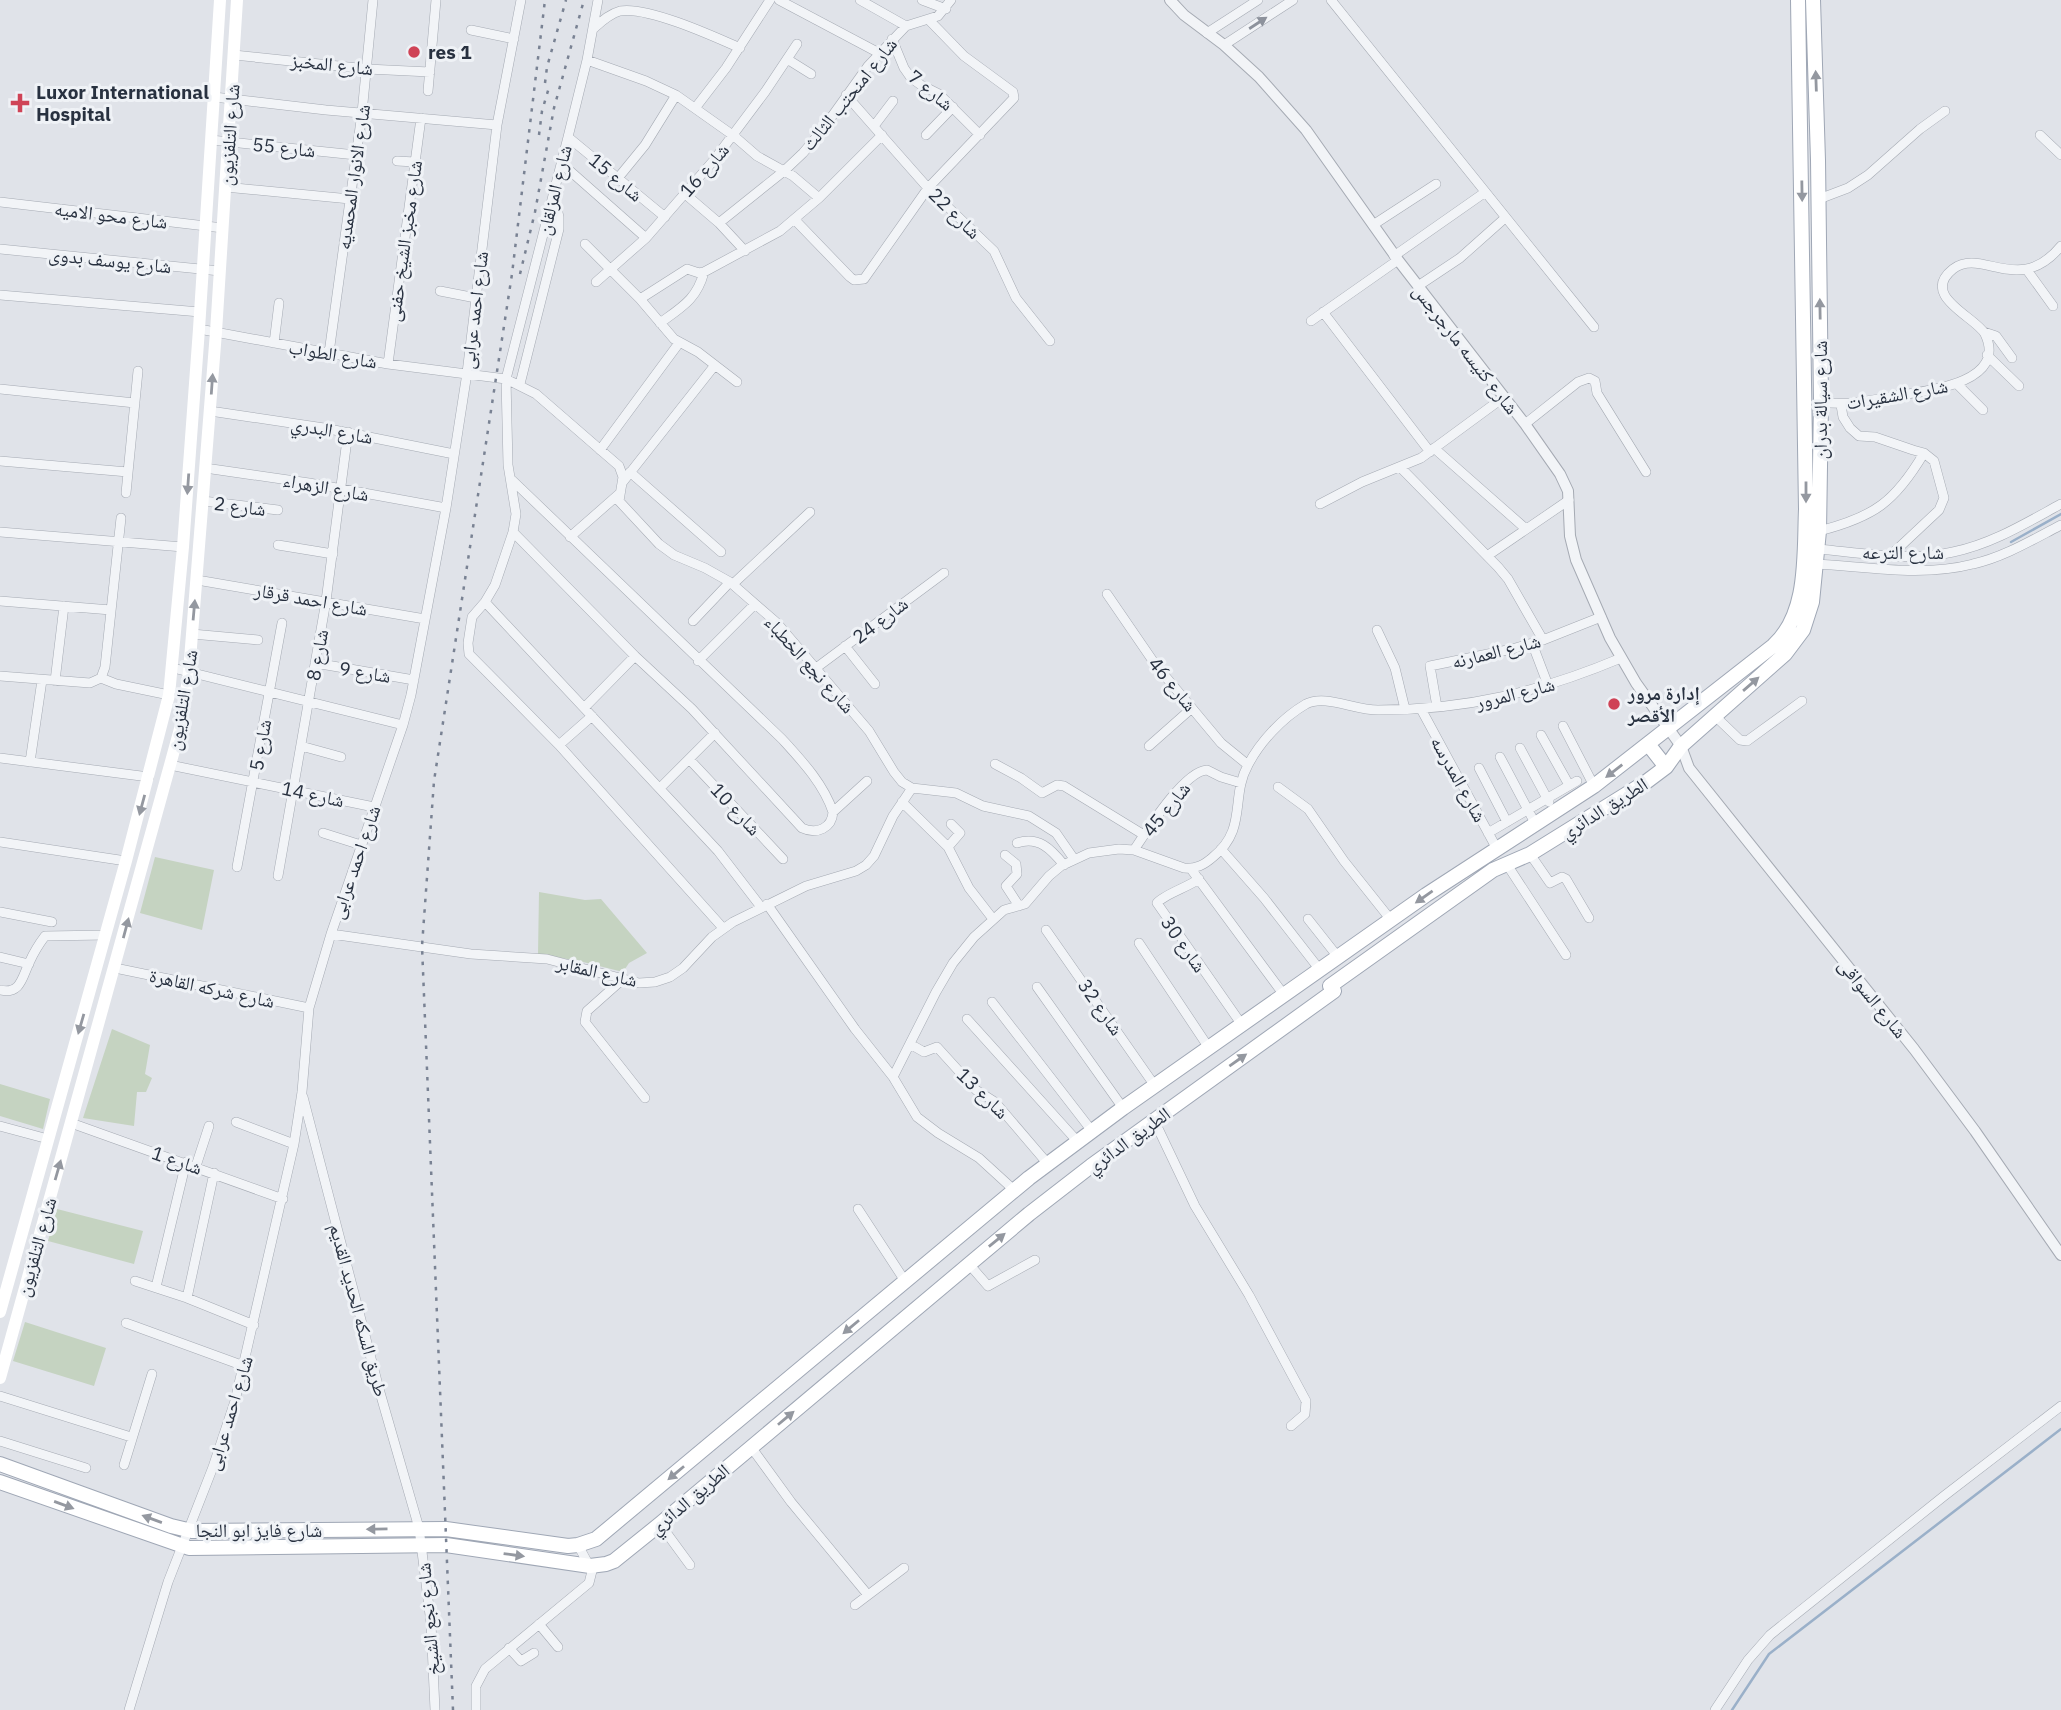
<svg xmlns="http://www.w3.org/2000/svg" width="2061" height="1710" font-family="'IBM Plex Sans','Noto Naskh Arabic',sans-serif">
<rect width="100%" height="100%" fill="#e0e3e9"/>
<path fill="#c5d3c1" d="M155 857 214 870 202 930 140 913Z
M539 892 585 900 601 899 647 953 629 963 623 972 579 961 538 954Z
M112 1029 150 1045 145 1074 152 1078 146 1092H137L134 1126 83 1118Z
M0 1084 50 1099 43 1129 0 1116Z
M57 1209 143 1231 134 1264 48 1241Z
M25 1322 106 1348 94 1386 13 1361Z"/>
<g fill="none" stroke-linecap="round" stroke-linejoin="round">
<path stroke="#9ab0c9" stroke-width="2.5" d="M2011 542 2061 514
M1732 1710 1769 1654 2061 1429"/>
<defs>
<path id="minor" d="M598 0 587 60 568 137 506 379 508 465 516 514 513 532 495 585 485 602 472 617 468 643 469 654 559 745 723 928
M779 0 879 53
M860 0 906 26
M922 0 946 9
M1331 0 1594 327
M593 29C601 22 609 14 620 11 647 6 713 36 740 48
M471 30 514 39
M1207 33 1258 0
M892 39 904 68 911 78 921 85 939 94 980 135
M1224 45 1293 0
M234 55 367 69 430 72
M787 59 811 74
M587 60 646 81 676 95 734 136 757 156 793 176 819 198
M428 91 436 0
M846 95 928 188 994 251 1016 298 1050 341
M214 97 326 110 497 125
M696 107 726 68 770 0
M874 126 893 101
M926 135 953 107
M2040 135 2061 155
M568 137 665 217
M211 140 356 155
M397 161 415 162
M561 163 646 238
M618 178 645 145 676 95
M225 187 350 199
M684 193 719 223 745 251
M1819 199 1848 188 1868 175 1920 129 1945 111
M0 202 223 228
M794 219 850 277 854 280 864 279 928 188 1014 98 1013 92 964 56 929 20
M719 223 784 171 803 153 820 133 868 66 906 26 938 16 951 0
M1373 225 1436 184
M585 244 640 299 674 339 698 352 737 382
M0 249 220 271
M1394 256 1484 193
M2027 270 2053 306
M596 282 646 238 714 160 765 92 797 44
M1418 286 1460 258 1505 218
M440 291 476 298
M0 295 200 312
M640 299 687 269 699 273 704 272 780 231 819 198 882 135
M1323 312 1430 452
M1311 321 1398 260
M660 323C682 307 697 299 704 272
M199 329 388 364 506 379 536 394 619 466 623 477 619 501 659 544 674 555 705 568 730 582 777 623 869 731 894 772 902 782 912 788 956 793 983 806 1029 816 1056 833 1074 859
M1984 332 1996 336 2012 358
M274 343 279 303
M329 353 362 113 373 0
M1987 355 2019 386
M388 364 421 118
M520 384 559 229V217L554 195
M1957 384 1983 410
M0 389 135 403
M1821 402C1848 406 1873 400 1900 395 1929 391 2008 382 1985 334 1976 317 1919 296 1953 269 1982 247 2019 297 2061 246
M1841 405 1843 417 1850 428 1859 436 1875 437 1913 450 1924 453 1934 461 1944 498 1939 510 1891 555
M210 411 324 428 454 454
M1525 424 1578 382 1589 378 1595 381 1597 393 1646 472
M1434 448 1526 529
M600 450 679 343
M0 461 128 472
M205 468 309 483 446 508
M1401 468 1498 567 1508 579 1543 640
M630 472 721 552
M512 480 782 739C802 761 823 783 833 812
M622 483 715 365
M126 493 138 371
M203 501 278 510
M1320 504 1362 482 1421 458 1504 397
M1819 531C1874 517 1895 502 1924 453
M0 532 183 547
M513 532 635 656 692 709 802 828C817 835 832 828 833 812L867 781
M570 537 619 494
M278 545 333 554
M1818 549C1862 553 1909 562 1953 552 1992 544 2026 523 2061 504
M1487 556 1569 500
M1817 564C1868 567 1923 577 1973 564 2004 557 2032 540 2061 525
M197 580 425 619
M733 584 810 512
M1107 594 1155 664 1221 743 1248 765
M0 601 111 610
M485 602 718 851 761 907
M693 621 730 582
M1377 630 1395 668 1405 709
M192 634 258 640
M1532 643 1548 685
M845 646 875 684
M698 661 755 604
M315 663 414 680
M173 668 403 725
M816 668 944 573
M0 676 90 683 101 678 105 667 121 518
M101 678 116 684 169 695
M55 681 64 606
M1437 707 1430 666 1512 649 1543 640 1601 617
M584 708 635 656
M1421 709 1497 849
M1715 716 1740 740 1747 741 1802 701
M1563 726 1594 786
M1541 735 1569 785
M559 745 592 716
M301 746 341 757
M1149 746 1192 708
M1520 748 1549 802
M1500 757 1536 825
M0 758 149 777
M689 759 783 859
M30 762 42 680
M995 764 1021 778 1042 793 1057 785 1064 786 1144 835
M170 765 374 807
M1479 768 1507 822
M1278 787 1308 809 1344 861 1391 920
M660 788 715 733
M902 802 948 847 969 888 993 919
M323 833 361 845
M1488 833 1577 781
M0 842 126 861
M1017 843C1039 836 1051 849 1064 865
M948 847 960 833 951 824
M1221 849 1264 898 1320 970
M1134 850C1146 832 1184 771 1207 770L1221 777 1241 783
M1530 854 1550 883 1562 877 1566 879 1589 918
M1005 855 1016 864 1017 874 1006 886 1019 906
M1506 863 1566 955
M237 867 282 623
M1191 869 1284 995
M278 876 326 601 348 432
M1199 879C1188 887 1163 895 1157 903L1242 1025
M767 904 855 1029 893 1077 917 1117 938 1133 979 1158 1014 1190
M0 912 52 922
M1308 919 1338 957
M1046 930 1155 1086
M331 934 471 954 547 959 639 983 655 982 670 977 683 968 712 937 733 922 806 886 856 871 866 865 874 856 893 816 912 788
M1139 943 1209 1048
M0 957 29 964
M115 968 309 1008
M623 979 587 1011 585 1022 645 1098
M1037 987 1123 1108
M0 990C21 995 22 977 30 961 34 952 39 944 45 936L106 935
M992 1002 1092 1131
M967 1019 1078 1142
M910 1044 924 1052 937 1047 976 1090 995 1102 1048 1164
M893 1077 936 992 953 963 974 937 1004 910 1025 904 1049 876 1061 866 1089 853 1119 849 1134 850 1184 868C1196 869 1204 865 1213 857 1248 829 1230 797 1248 765 1260 742 1282 718 1306 704 1325 694 1354 710 1378 710 1466 710 1540 692 1621 658
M303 1097 379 1389 419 1528 431 1623 435 1710
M1154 1120 1195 1206 1249 1295 1306 1401 1305 1414 1291 1426
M236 1122 294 1144
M71 1123 283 1199
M0 1126 48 1139
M196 1166 209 1126
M858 1209 905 1281
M968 1263 988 1286 1035 1260
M135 1281 187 1298 254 1325
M156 1287 186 1162
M187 1298 214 1173
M126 1323 244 1366
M0 1396 131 1437
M0 1441 86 1468
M751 1447 791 1502 868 1595
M124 1465 152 1374
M660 1524 690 1565
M855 1605 904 1568
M539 1624 558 1647
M509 1648 521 1661 534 1653
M129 1710 168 1582 213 1467 235 1401 294 1144 302 1092 309 1008 331 934 403 725 411 695 446 508 467 373 497 125 521 0
M476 1710V1686L485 1669 589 1583 592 1571 578 1545
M1715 1710 1748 1660 1770 1635 1944 1496 2061 1406"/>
<path id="tertiary" d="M1170 0 1184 15 1224 45 1259 77 1306 130 1398 260 1525 424 1560 474 1568 491 1570 536 1576 560 1610 638 1636 683 1681 746 1689 768 1914 1049 1975 1131 2061 1255"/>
<path id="primary" d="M1648 744 1666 767
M0 1464 171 1526 192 1531 446 1529 568 1546 578 1545 596 1539 1029 1178 1123 1108 1426 895 1594 786 1773 646C1809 614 1804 554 1806 509L1798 0
M0 1482 189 1548 446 1545 590 1566 606 1564 614 1561 660 1524 1029 1214 1091 1166 1334 991 1330 986 1493 870 1530 854 1646 782 1666 767 1681 746 1785 654 1803 630 1812 602 1819 531 1821 402 1818 160 1813 0"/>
</defs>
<use href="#minor" stroke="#a5aab3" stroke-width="10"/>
<use href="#tertiary" stroke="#a5aab3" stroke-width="12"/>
<use href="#primary" stroke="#9fa7b5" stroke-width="16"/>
<use href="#minor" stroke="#f2f4f7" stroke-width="9"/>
<use href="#tertiary" stroke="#f2f4f7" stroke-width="10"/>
<path stroke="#fff" stroke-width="12" d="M0 1312 126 861 169 695 183 547 199 329 220 0
M0 1378 170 765 181 725 189 672 216 332 237 0"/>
<use href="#primary" stroke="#fff" stroke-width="14"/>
<path stroke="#798293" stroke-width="2.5" stroke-dasharray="3.5 7" stroke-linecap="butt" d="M545 83 547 67 566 0
M539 135 542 111 550 84
M520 274 535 212 554 108 584 0
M453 1710 422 946 434 781 512 274 545 0"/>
</g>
<defs><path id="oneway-solid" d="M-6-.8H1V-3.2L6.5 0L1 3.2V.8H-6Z" transform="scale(1.75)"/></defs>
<use fill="#8d929c" href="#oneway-solid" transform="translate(1258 23) rotate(-33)"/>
<g fill="#9498a0">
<use href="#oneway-solid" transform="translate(1816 81) rotate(-92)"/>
<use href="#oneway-solid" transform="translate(1802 191) rotate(89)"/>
<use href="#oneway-solid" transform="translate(1820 309) rotate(-91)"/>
<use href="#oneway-solid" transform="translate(212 384) rotate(-86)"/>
<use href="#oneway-solid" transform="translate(188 484) rotate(94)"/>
<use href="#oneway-solid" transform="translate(1806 492) rotate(90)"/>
<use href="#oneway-solid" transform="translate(194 610) rotate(-85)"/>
<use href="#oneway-solid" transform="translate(1751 684) rotate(-41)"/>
<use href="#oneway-solid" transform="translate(1614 771) rotate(142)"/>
<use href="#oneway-solid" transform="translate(142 805) rotate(105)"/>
<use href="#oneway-solid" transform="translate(1424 897) rotate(145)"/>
<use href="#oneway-solid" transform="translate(126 928) rotate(-75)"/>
<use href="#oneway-solid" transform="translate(81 1024) rotate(106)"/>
<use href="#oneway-solid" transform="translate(1238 1060) rotate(-35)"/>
<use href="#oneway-solid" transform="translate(58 1170) rotate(-74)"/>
<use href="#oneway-solid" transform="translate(997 1240) rotate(-39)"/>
<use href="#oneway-solid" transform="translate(851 1327) rotate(140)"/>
<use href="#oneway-solid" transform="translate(786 1418) rotate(-40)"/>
<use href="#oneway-solid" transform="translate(676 1473) rotate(140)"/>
<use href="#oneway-solid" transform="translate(64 1505) rotate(20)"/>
<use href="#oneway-solid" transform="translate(152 1519) rotate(-160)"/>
<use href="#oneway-solid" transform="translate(377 1529) rotate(179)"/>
<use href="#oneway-solid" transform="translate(514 1555) rotate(8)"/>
</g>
<g fill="#cf4356" stroke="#eff2f6" stroke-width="2.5">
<circle cx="414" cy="52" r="7"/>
<path d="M16.5 92.5h7v7h7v7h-7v7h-7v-7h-7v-7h7z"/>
<circle cx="1614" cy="704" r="7"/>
</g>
<g text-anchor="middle" stroke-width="6" stroke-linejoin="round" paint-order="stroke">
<g font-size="19" font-weight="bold" fill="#283140" stroke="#eff2f6" text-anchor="start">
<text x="428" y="59">res 1</text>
<text x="36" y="99">Luxor International<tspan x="36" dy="22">Hospital</tspan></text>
<text x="1628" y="700">إدارة مرور<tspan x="1628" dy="22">الأقصر</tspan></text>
</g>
<g font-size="19" fill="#283140" stroke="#eff2f6">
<text transform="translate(332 64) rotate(6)" y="7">شارع المخبز</text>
<text transform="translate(931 90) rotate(39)" y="7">شارع 7</text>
<text transform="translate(849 94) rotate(-51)" y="7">شارع امنحتب الثالث</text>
<text transform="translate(229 135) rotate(-86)" y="7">شارع التلفزيون</text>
<text transform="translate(284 147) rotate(6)" y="7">شارع 55</text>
<text transform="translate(704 170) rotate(-49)" y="7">شارع 16</text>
<text transform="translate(353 177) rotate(-82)" y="7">شارع الانوار المحمديه</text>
<text transform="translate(616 177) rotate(40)" y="7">شارع 15</text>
<text transform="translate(554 190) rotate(-76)" y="7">شارع المزلقان</text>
<text transform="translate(955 213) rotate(44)" y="7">شارع 22</text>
<text transform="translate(111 215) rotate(7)" y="7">شارع محو الاميه</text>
<text transform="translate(404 241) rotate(-82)" y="7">شارع مخبز الشيخ حفنى</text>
<text transform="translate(110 260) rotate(6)" y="7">شارع يوسف بدوى</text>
<text transform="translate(474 310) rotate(-83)" y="7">شارع احمد عرابى</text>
<text transform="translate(1466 349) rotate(52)" y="7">شارع كنيسه مارجرجس</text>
<text transform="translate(333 354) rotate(10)" y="7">شارع الطواب</text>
<text transform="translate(1897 394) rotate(-10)" y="7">شارع الشقيرات</text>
<text transform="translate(1820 400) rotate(-90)" y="7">شارع سيالة بدران</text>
<text transform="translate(332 430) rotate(10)" y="7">شارع البدري</text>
<text transform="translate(326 487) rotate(10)" y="7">شارع الزهراء</text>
<text transform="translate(240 506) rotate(7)" y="7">شارع 2</text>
<text x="1903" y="559">شارع الترعه</text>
<text transform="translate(311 599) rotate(10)" y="7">شارع احمد قرقار</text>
<text transform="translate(880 620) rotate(-37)" y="7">شارع 24</text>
<text transform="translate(1496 651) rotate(-14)" y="7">شارع العمارنه</text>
<text transform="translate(317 655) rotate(-80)" y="7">شارع 8</text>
<text transform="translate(810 664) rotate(48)" y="7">شارع نجع الخطباء</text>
<text transform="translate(365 672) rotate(9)" y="7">شارع 9</text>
<text transform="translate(1173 684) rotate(51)" y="7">شارع 46</text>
<text transform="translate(1515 693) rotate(-14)" y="7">شارع المرور</text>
<text transform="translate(182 700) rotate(-80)" y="7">شارع التلفزيون</text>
<text transform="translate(260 745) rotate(-80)" y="7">شارع 5</text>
<text transform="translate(1459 779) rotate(61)" y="7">شارع المدرسه</text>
<text transform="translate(313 794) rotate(12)" y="7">شارع 14</text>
<text transform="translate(1604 808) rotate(-32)" y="7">الطريق الدائري</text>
<text transform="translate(736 809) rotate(47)" y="7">شارع 10</text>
<text transform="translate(1166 809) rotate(-51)" y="7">شارع 45</text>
<text transform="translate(355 862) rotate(-71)" y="7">شارع احمد عرابى</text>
<text transform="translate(1184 944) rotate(55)" y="7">شارع 30</text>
<text transform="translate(597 971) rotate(13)" y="7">شارع المقابر</text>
<text transform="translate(212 988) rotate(12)" y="7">شارع شركه القاهرة</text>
<text transform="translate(1873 998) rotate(51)" y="7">شارع السواقى</text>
<text transform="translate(1101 1007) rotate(55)" y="7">شارع 32</text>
<text transform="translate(983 1093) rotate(44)" y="7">شارع 13</text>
<text transform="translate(1128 1140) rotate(-36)" y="7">الطريق الدائري</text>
<text transform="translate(177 1160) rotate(19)" y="7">شارع 1</text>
<text transform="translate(36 1247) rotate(-74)" y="7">شارع التلفزيون</text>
<text transform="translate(359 1310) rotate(75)" y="7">طريق السكه الحديد القديم</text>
<text transform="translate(229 1413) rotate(-73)" y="7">شارع احمد عرابى</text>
<text transform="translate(689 1499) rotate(-40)" y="7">الطريق الدائري</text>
<text x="259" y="1537">شارع فايز ابو النجا</text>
<text transform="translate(428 1619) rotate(-95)" y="7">شارع نجع الشيخ</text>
</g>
</g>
</svg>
